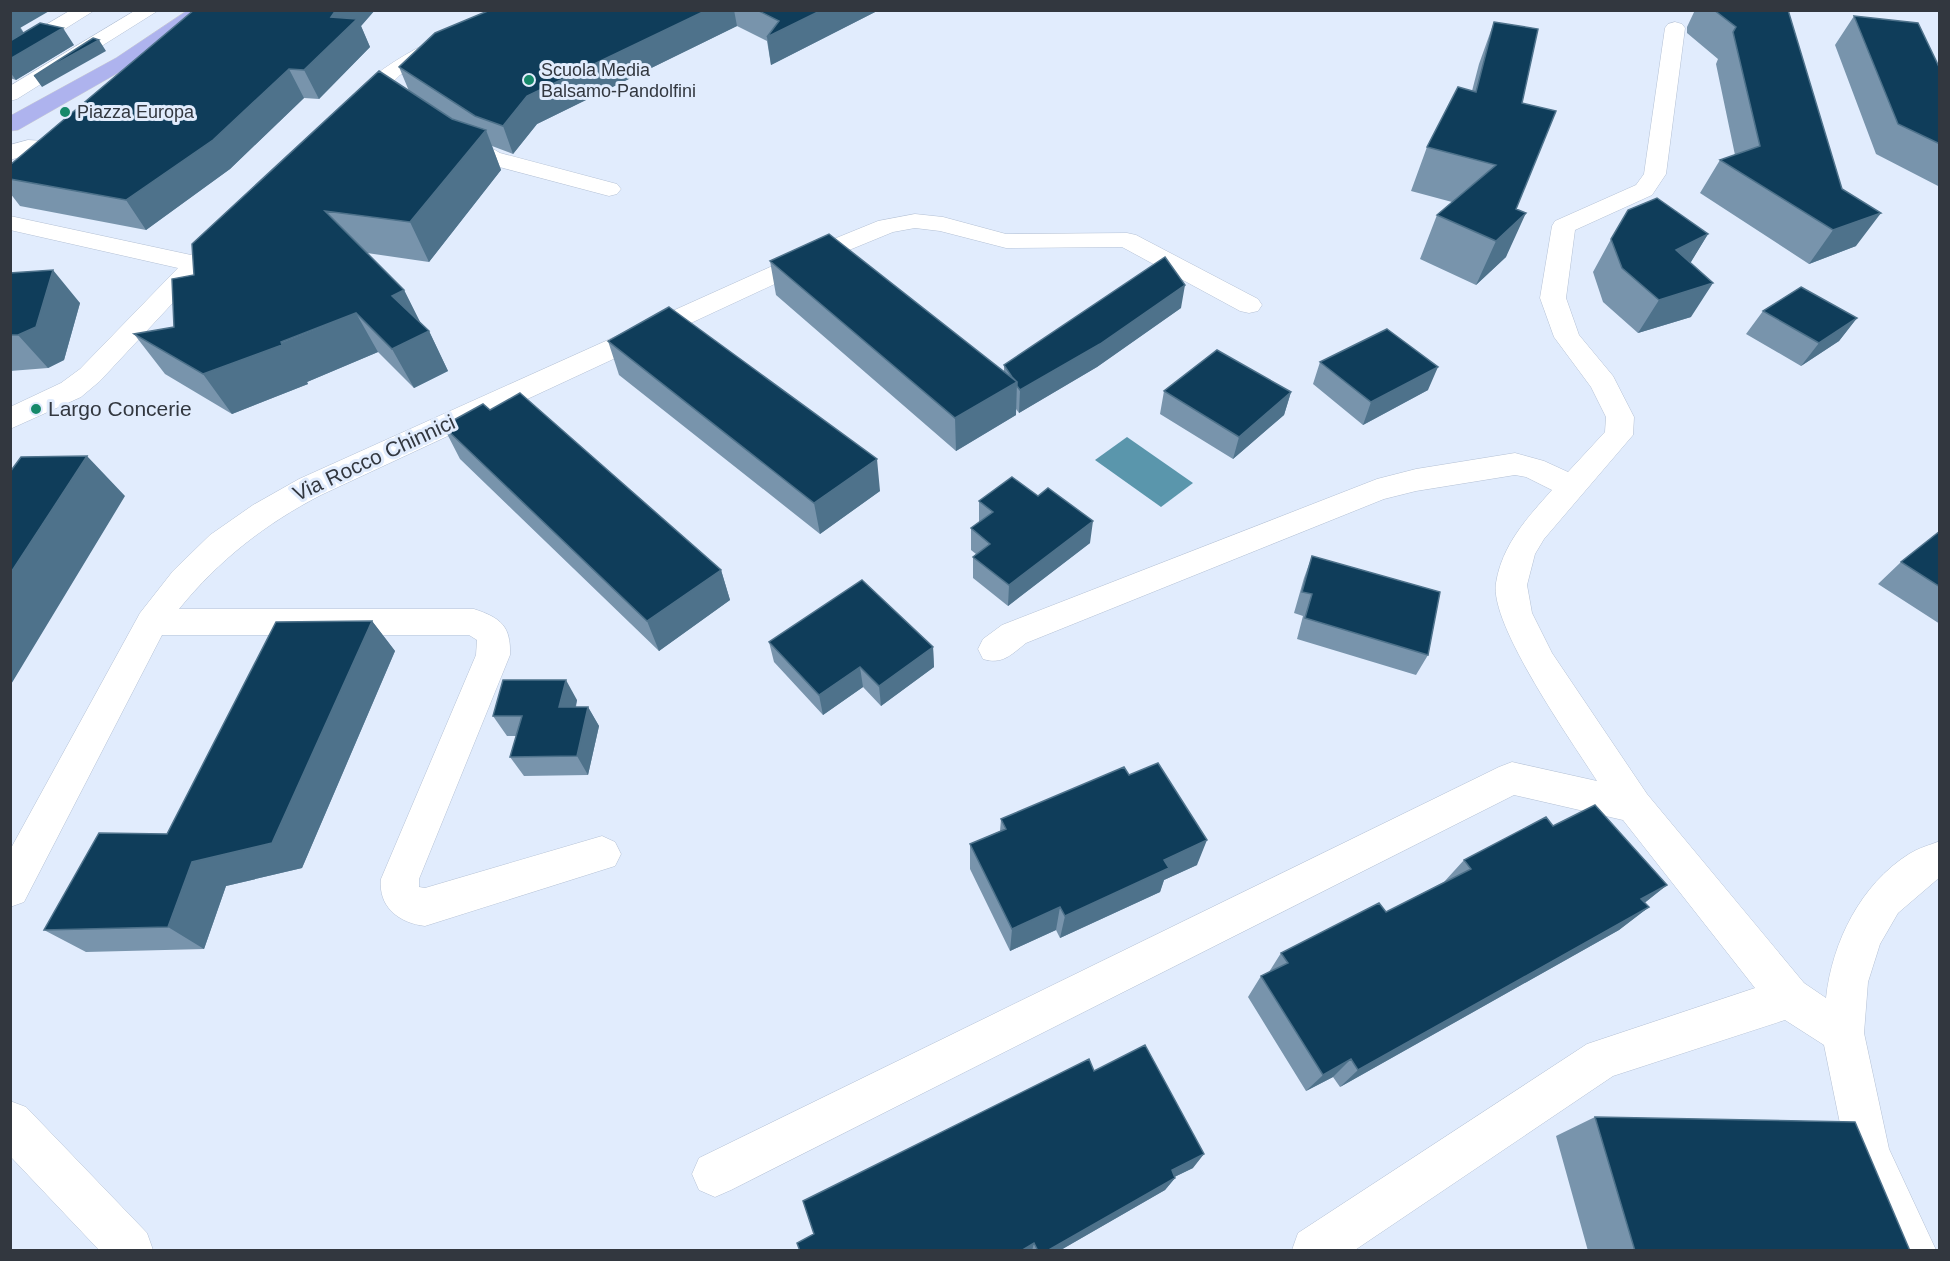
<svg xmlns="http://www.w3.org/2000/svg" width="1950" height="1261" font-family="Helvetica,sans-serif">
<rect width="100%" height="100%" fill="#e1ecfd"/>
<path fill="#5a96ac" d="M1127 437 1193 483 1161 507 1095 460Z"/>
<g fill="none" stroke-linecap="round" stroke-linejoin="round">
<defs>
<path id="minor" d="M71 10H95L17 59 10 61V46Z
M136 10H159L17 99 10 101V86Z
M497 10H523L521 14 428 58 400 75 363 112 355 113 347 112 344 107C377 60 447 34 497 10Z
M1675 22 1682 24 1685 28 1666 174 1652 195 1575 230 1566 298 1579 335 1613 376 1634 417 1633 435 1544 539 1535 554 1527 585 1532 613 1552 653 1647 794 1804 983 1826 998C1832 942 1861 884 1909 854 1918 848 1930 845 1940 841V877L1898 913 1880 944 1868 982 1864 1033 1889 1149 1936 1250H1889L1846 1153 1824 1045 1785 1020 1613 1076 1355 1250H1292L1298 1233 1587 1044 1755 988 1623 820 1514 795 731 1190 715 1197 699 1190 692 1174 699 1158 1499 767 1512 762 1597 781C1573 743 1489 625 1496 583 1502 545 1527 518 1552 490L1526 477 1515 475 1416 491 1384 499 1026 643C1011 655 1002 665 983 659L978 649 983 639 1002 625 1377 479 1416 469 1515 453 1544 461 1568 472 1605 432 1606 417 1591 387 1554 337 1540 298 1552 226 1555 221 1636 185 1644 174 1665 28 1668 24Z
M458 131 466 133 500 153 617 184 621 189 617 194 609 196 484 163 450 143 447 138 450 133Z
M28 140 61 142 64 147 61 152 30 154 10 160V145Z
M915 214 943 217 1006 234 1127 233 1136 235 1258 299 1262 305 1258 311 1249 313 1240 311 1122 247 1006 248 940 231 915 228 893 232 837 255 321 495C265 524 219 560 179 609H474C501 618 511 626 510 655L419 879V887L425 888 602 836 615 842 621 854 615 866 425 926C399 923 378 907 381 879L476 655 477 640 469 635H162L24 902 10 907V850L140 613 173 571 210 535 253 505 299 479 819 245 878 221Z
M10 216 191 255C203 243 213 225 233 230L236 235 100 381 81 397 10 429V407L61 383 80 369 178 268 10 230Z
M10 1101 26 1107 147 1233 153 1250H99L10 1156Z"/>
<path id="major" d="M188 10H211L130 66 18 130 10 131V116L116 58Z"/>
</defs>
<use href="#minor" stroke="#b4c1d5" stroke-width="1"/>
<use href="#major" stroke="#cecfd1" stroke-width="1"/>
<use href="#minor" fill="#fff" fill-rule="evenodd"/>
<use href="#major" fill="#aeb3ee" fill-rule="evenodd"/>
</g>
<path fill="#7894ac" d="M10 10 24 33 74 45 16 80 10 78Z
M194 10H375L361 26 370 47 319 99 304 98 230 169 146 230 20 206 10 193V165Z
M490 10H879L771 65 767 41 737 26 537 124 513 154 492 146 501 170 429 262 367 253 404 290 421 324 429 331 448 371 414 388 378 352 307 382 308 384 232 414 165 374 134 334 174 327 194 275 409 91 399 67Z
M1695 10H1788L1856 246 1809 264 1700 193 1720 160 1735 155 1716 64 1718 59 1687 33V27Z
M1854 16 1940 69V187L1876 154 1835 45Z
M1494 22 1522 103 1516 209 1506 257 1476 285 1420 259 1437 215 1452 202 1411 191 1427 147 1472 91 1479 64Z
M1708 234 1690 263 1691 317 1638 333 1603 302 1593 272 1611 239Z
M770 261 1004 371V365L1181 308 1097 367 1019 413 1016 409V415L956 451 776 295Z
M10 273 80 303 64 360 48 368 10 371Z
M1763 311 1857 318 1839 341 1801 366 1746 334Z
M608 341 880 491 820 534 619 375Z
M1320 362 1428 390 1363 425 1313 384Z
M1164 391 1291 392 1284 415 1233 459 1160 414Z
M490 410 721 570 730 600 659 651 460 459 443 426Z
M1038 496 1090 543 1008 606 973 578V557L976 554 971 550V528L979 522V501Z
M1940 531V624L1878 584 1901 562Z
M1312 556 1428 655 1416 675 1297 639 1303 616 1294 613 1304 578Z
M372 621 395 651 302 868 226 886 204 949 86 952 44 930 167 834Z
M769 642 933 647 934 667 881 706 863 687 823 715 774 662Z
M577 700 576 707H588L599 726 588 775 524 776 510 757 517 736H507L493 716Z
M1129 775 1197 865 1164 880 1160 892 1060 938 1056 930 1010 951 970 869V844L1000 831 1001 819Z
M1553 826 1667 885 1644 903 1649 907 1619 930 1340 1087 1333 1077 1306 1091 1248 997 1261 976 1269 972 1281 953 1386 912 1444 882 1464 860Z
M1094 1071 1193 1168 1174 1177 1175 1178 1165 1190 1059 1251H800Z
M1595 1117 1910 1251H1588L1556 1136Z"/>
<path fill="#4e728b" d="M10 10H51L20 28 25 35 10 43Z
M336 10H375L361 26 370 47 319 99 304 70 331 17Z
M707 10H734L737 26 537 124 513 154 503 126 527 96Z
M822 10H879L771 65 767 37Z
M63 28 74 45 16 80 10 72V59Z
M99 40 106 51 42 87 34 76Z
M289 69 304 98 230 169 146 230 126 200Z
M486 130 501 170 429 262 410 222Z
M1526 213 1506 257 1476 285 1496 241Z
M1881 213 1856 246 1809 264 1833 230Z
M1708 234 1688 267 1676 250Z
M53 270 80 303 64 360 48 368 18 335Z
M1713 283 1691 317 1638 333 1659 300Z
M1185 285 1181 308 1097 367 1019 413 1020 390Z
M404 290 424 330 392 296Z
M356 313 378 352 307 382 308 384 232 414 203 374Z
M1857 318 1839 341 1801 366 1819 343Z
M429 331 448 371 414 388 392 349Z
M1438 367 1428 390 1363 425 1371 402Z
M1017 382 1016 415 956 451 955 418Z
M1291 392 1284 415 1233 459 1239 437Z
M87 456 125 496 10 686V574Z
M877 459 880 491 820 534 814 503Z
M1093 521 1090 543 1008 606 1009 585Z
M721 570 730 600 659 651 647 621Z
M372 621 395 651 302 868 226 886 204 949 168 927 192 862Z
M933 647 934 667 881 706 879 686Z
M860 667 863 687 823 715 819 695Z
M566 680 577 700 571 726 559 707Z
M588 707 599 726 588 775 577 756Z
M1207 840 1197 865 1164 880 1160 892 1060 938 1065 916 1164 860Z
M1667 885 1637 909 1641 899Z
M1060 907 1056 930 1010 951 1012 929Z
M1649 907 1619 930 1340 1087 1358 1070Z
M1351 1059 1333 1077 1306 1091 1323 1075Z
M1204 1154 1193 1168 1162 1183 1172 1170Z
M1175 1178 1165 1190 1059 1251H1047Z
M1034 1243 1032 1251H1021Z"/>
<path fill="#0f3d5a" stroke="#4e728b" stroke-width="1.5" d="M194 10H336L331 17 357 19 304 70 289 69 213 140 126 200 10 179V165Z
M490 10H707L527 96 503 126 475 116 399 67 435 33Z
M757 10H822L767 37 779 21Z
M1714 10H1788L1842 189 1881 213 1833 230 1720 160 1760 146 1733 32 1736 27Z
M1854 16 1918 23 1940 69V144L1898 124Z
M1494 22 1538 29 1522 103 1556 111 1516 209 1526 213 1496 241 1437 215 1496 165 1427 147 1458 87 1476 92Z
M40 23 63 28 10 59V41Z
M93 38 99 40 34 76Z
M379 71 452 119 486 130 410 222 325 211 404 290 392 296 429 331 392 349 356 313 281 342 282 345 203 374 134 334 174 327 172 279 194 275 192 244Z
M1657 198 1708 234 1676 250 1713 283 1659 300 1622 268 1611 239 1628 210Z
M829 234 1017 382 955 418 770 261Z
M1165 257 1185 285 1100 344 1020 390 1017 386V382L1012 377 1004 365Z
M53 270 36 327 18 335H10V273Z
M1801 287 1857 318 1819 343 1763 311Z
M669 307 877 459 814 503 608 341Z
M1387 329 1438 367 1371 402 1320 362Z
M1217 350 1291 392 1239 437 1164 391Z
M520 393 721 570 647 621 443 426 483 404 490 410Z
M87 456 10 574V472L21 457Z
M1012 477 1038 496 1048 488 1093 521 1009 585 973 557 990 544 971 528 993 512 979 501Z
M1940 531V587L1901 562Z
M1312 556 1440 592 1428 655 1305 618 1312 594 1302 592Z
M862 580 933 647 879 686 860 667 819 695 769 642Z
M372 621 272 843 192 862 168 927 44 930 99 833 167 834 276 622Z
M503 680H566L559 707H588L577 756 510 757 522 716H493Z
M1158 763 1207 840 1164 860 1169 868 1065 916 1060 907 1012 929 970 844 1006 829 1001 819 1124 767 1129 775Z
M1595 805 1667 885 1641 899 1649 907 1358 1070 1351 1059 1323 1075 1261 976 1288 963 1281 953 1379 903 1386 912 1471 869 1464 860 1546 817 1553 826Z
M1145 1045 1204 1154 1172 1170 1175 1178 1047 1251H1038L1034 1243 1021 1251H800L797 1243 814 1234 803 1201 1089 1059 1094 1071Z
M1595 1117 1855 1122 1910 1251H1635Z"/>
<g fill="#16896a" stroke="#e1ecfd" stroke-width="2">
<circle cx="529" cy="80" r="6"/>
<circle cx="65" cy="112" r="6"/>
<circle cx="36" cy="409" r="6"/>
</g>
<g text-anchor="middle" stroke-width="6" stroke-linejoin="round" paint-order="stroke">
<g font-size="18" fill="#32373f" stroke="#e1ecfd" text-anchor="start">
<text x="541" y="76">Scuola Media<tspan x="541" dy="21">Balsamo-Pandolfini</tspan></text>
<text x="77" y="118">Piazza Europa</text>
</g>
<g font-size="21" fill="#32373f" stroke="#e1ecfd" text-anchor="start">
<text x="48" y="416">Largo Concerie</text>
</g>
<g font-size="21" fill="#32373f" stroke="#e1ecfd">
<text transform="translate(374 458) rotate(-25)" y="7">Via Rocco Chinnici</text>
</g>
</g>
<rect width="1950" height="1261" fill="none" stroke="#32373f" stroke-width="24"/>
</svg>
